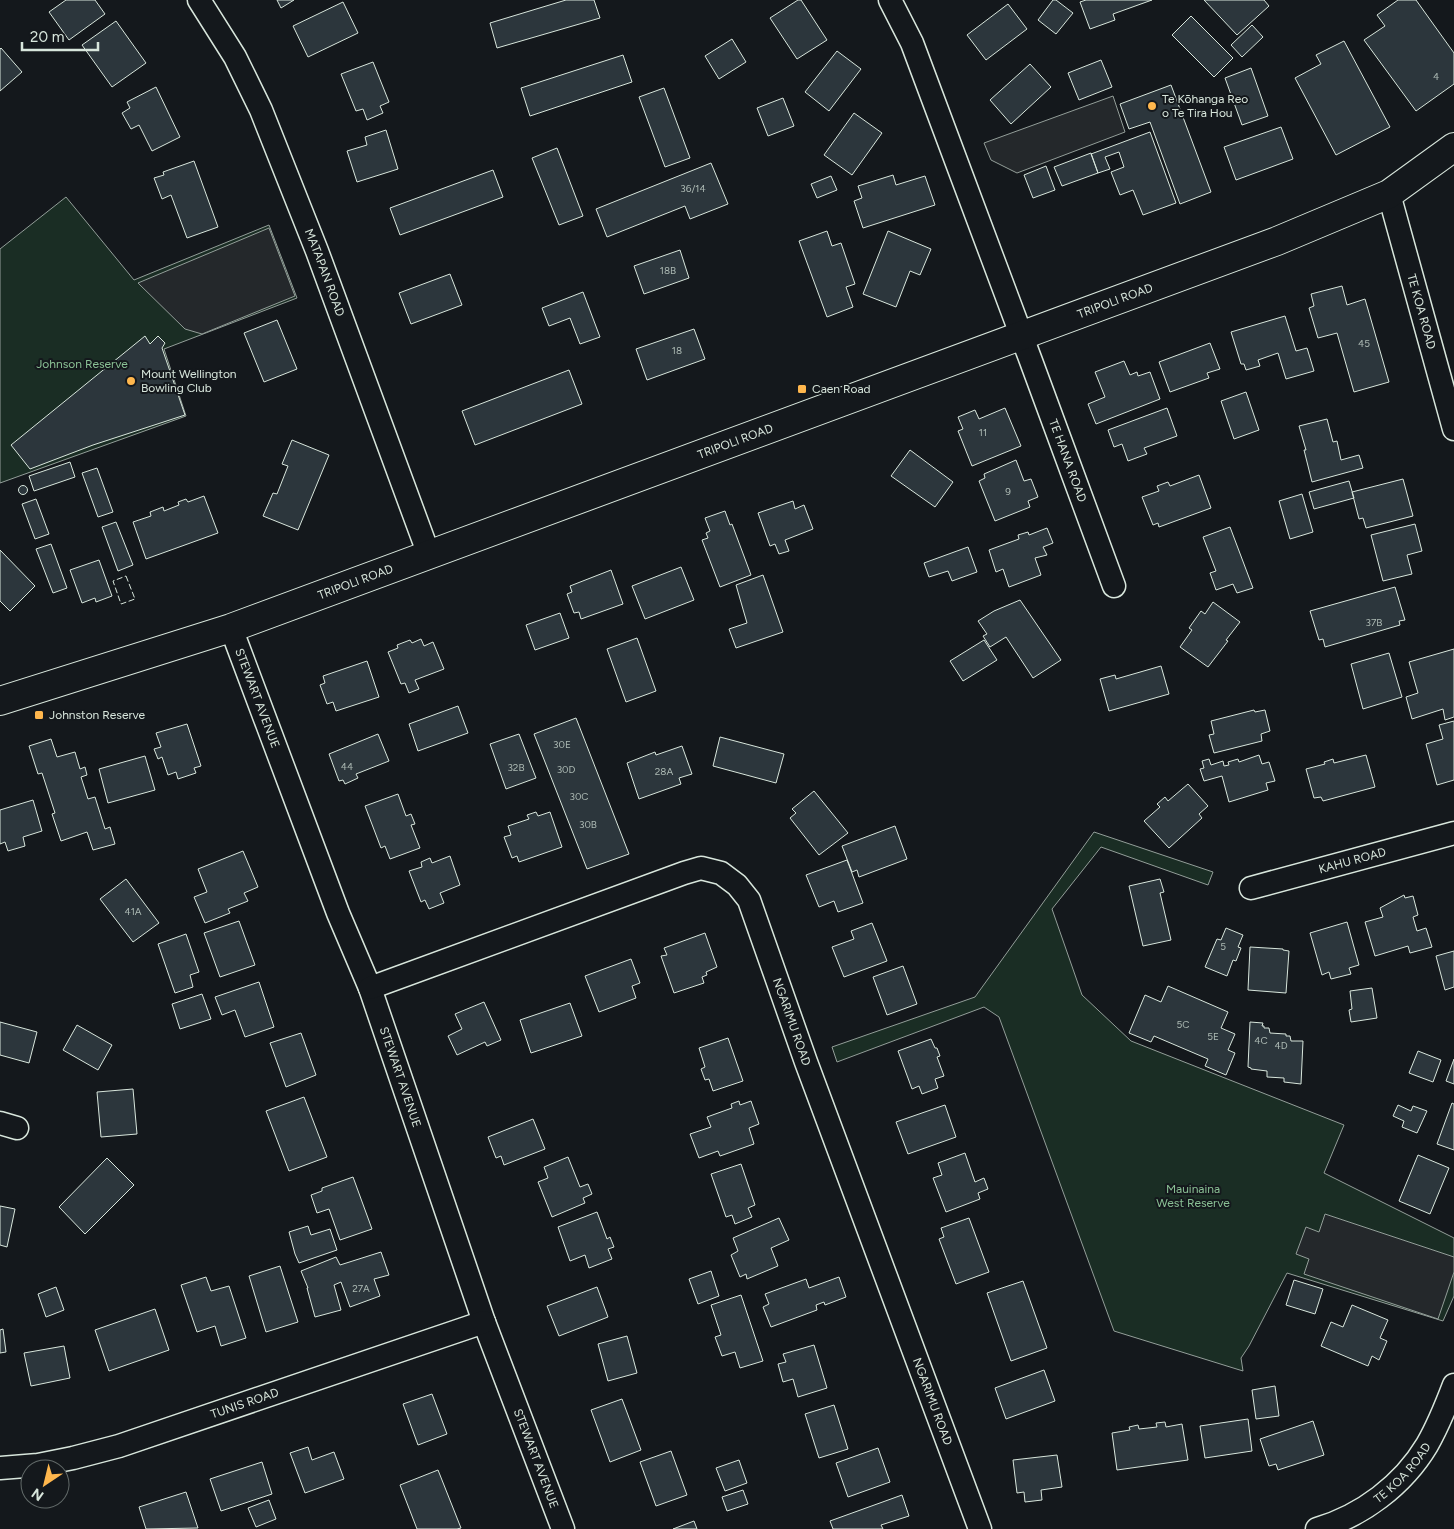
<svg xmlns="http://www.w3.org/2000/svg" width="1454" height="1529" font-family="Figtree,sans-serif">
<rect width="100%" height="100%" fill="#14181c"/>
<path fill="#1a2d24" stroke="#939e99" d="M66 197 134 280 269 225 297 298 164 349 186 416 0 483V249Z
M1094 832 1213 872 1208 885 1101 847 1052 909 1082 995 1131 1041 1344 1125 1324 1173 1454 1238V1296L1443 1321 1287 1273 1249 1346 1241 1358 1243 1371 1114 1331 999 1017 984 1007 837 1062 832 1047 975 997Z"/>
<path fill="#24282b" stroke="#939e99" d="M1113 96 1125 132 1017 173 991 160 984 143Z
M269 228 295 296 202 334 185 329 138 283Z
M1325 1214 1454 1257V1272L1438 1319 1304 1274 1309 1259 1296 1254 1306 1227 1319 1232Z"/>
<path fill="#2c363c" stroke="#d8e6dc" d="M66 0H95L105 14 69 40 49 12Z
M277 0H294L281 8Z
M566 0H594L600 18 497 48 490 23Z
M798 0H801L827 40 797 59 770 18Z
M1053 0H1056L1073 13 1056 34 1038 20Z
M1086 0H1152L1113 14 1115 20 1090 29 1080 2Z
M1204 0H1264L1269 6 1237 35Z
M1398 0H1416L1454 53V84L1416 111 1364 40 1385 26 1377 15Z
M343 2 358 33 308 57 293 26Z
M1008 4 1027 29 986 60 967 35Z
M1191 16 1233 58 1214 77 1172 35Z
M116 21 146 63 112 87 82 45Z
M1252 25 1263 37 1242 57 1231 45Z
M732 39 746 62 719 79 705 56Z
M1344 41 1390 127 1336 155 1295 78 1321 64 1316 55Z
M1 48 22 72 0 91V49Z
M837 51 861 69 829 111 805 92Z
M623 55 632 82 530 116 521 88Z
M1101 60 1112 87 1079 100 1068 73Z
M373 62 389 102 380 106 383 113 367 120 363 109 356 111 341 74Z
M1030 64 1051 87 1011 124 990 100Z
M1251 68 1268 116 1242 125 1225 78Z
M1171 85 1211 192 1180 204 1150 122 1129 129 1120 104Z
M156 87 180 137 152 151 139 125 131 129 122 113 130 108 127 102Z
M664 88 690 158 665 167 639 97Z
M783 98 794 126 768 136 757 108Z
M854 113 882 133 852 175 824 155Z
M1281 127 1293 159 1236 180 1224 147Z
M386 130 398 169 357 182 347 151 367 145 365 137Z
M1150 132 1176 203 1143 215 1133 190 1120 195 1111 172 1124 167 1119 152 1105 157 1110 169 1098 173 1091 154Z
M557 148 583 216 559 225 532 158Z
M1091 153 1098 173 1062 186 1054 167Z
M194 161 218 227 187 238 171 195 162 199 154 178 164 175 163 172Z
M711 163 728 204 690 219 685 206 607 237 596 209Z
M1046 166 1055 190 1033 198 1024 175Z
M493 170 503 197 400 235 390 208Z
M893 175 896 185 925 176 935 205 863 228 854 201 862 198 858 186Z
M831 176 837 190 817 198 811 184Z
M827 231 832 246 841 243 855 284 846 287 853 307 827 317 799 241Z
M888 231 931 249 920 275 910 271 896 307 863 294Z
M680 250 689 278 644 294 634 266Z
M450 274 462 305 411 324 399 293Z
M1342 286 1347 305 1365 299 1389 382 1354 392 1337 333 1318 338 1309 308 1314 306 1311 294Z
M583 292 600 337 580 344 570 318 549 326 542 308Z
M1285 316 1296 351 1307 348 1314 371 1286 379 1278 353 1258 360 1260 366 1246 370 1244 364H1241L1231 332Z
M277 320 297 369 264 382 244 333Z
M694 329 705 359 647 380 636 349Z
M145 336 150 344 158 336 165 343 162 348 185 415 93 445 30 469 11 445Z
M1210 343 1220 369 1207 373 1209 378 1170 392 1159 362Z
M1124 361 1130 375 1137 372 1138 376 1150 372 1160 399 1096 424 1088 404 1105 397 1095 372Z
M569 370 582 404 475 445 462 411Z
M1246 392 1259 430 1234 439 1221 401Z
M1005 408 1021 446 972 466 958 431 963 429 958 417 975 410 979 419Z
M1167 408 1177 436 1144 448 1147 454 1128 461 1122 444 1114 447 1108 430Z
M1327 419 1333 442 1337 441 1341 460 1359 455 1363 468 1312 482 1304 450H1306L1299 426Z
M292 440 329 455 298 530 263 516 273 493 277 494 288 466 282 464Z
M910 450 953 482 935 507 891 476Z
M1016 460 1024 481 1031 479 1038 497 1028 501 1030 507 995 521 979 481 985 478 984 474Z
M70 462 75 477 34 491 29 476Z
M97 468 113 512 98 517 82 473Z
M1199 475 1211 508 1159 527 1158 523 1153 525 1142 497 1159 491 1157 486 1168 482 1170 486Z
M1403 479 1413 516 1366 528 1363 518 1359 519 1352 492Z
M1349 481 1354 498 1314 509 1309 492Z
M18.5 490a4.5 4.5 0 1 1 9 0a4.5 4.5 0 1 1-9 0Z
M1302 494 1313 532 1290 539 1279 501Z
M204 496 218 533 146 559 133 522 151 516 150 512 163 507 164 511 179 505 178 502 186 499 188 502Z
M36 499 49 534 35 539 22 504Z
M793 501 795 509 804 505 813 529 785 540 789 551 779 554 775 544 770 546 758 513Z
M725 511 730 525 732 524 751 575 720 587 702 540 708 538 706 533 710 531 705 518Z
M116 522 133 565 118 571 102 527Z
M1415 524 1422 551 1407 555 1412 574 1383 581 1371 535Z
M1230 527 1253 588 1237 593 1233 584 1216 590 1210 573 1216 571 1203 537Z
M1047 528 1053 543 1043 547 1047 555 1035 558 1041 575 1009 587 1003 569 996 572 989 550 1019 539 1018 535 1028 532 1029 535Z
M51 544 67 588 53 593 36 549Z
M968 547 977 572 952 581 948 571 929 577 924 563Z
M0 550 35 586 10 611 0 601Z
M99 560 112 596 96 602 95 598 82 603 70 570Z
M681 567 694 600 645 619 632 586Z
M611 570 623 604 581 619 579 612 574 613 567 594 572 592 570 586Z
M763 575 783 632 736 648 729 629 747 623 736 585Z
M1395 587 1405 620 1399 621 1400 625 1325 647 1323 639 1319 640 1310 611Z
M1020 600 1061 660 1033 678 1006 637 990 647 983 636 987 634 978 621 994 611Z
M1213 602 1240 622 1226 640 1228 641 1208 667 1180 647 1192 630 1189 628 1201 611 1205 614Z
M560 613 569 638 535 650 526 625Z
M637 638 656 691 626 702 607 649Z
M421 639 424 646 433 642 444 669 415 680 419 689 409 693 405 683 401 684 388 652 398 648 397 645 410 640 412 643Z
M984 640 997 660 963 681 950 661Z
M1454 649V717L1445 720 1443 709 1412 719 1406 697 1418 693 1409 662Z
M1389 653 1402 697 1363 709 1351 664Z
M367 661 379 697 336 711 333 702 327 704 320 685 325 683 323 676Z
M1161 666 1169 694 1109 711 1100 679 1115 675 1116 679Z
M458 706 468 733 418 751 409 724Z
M1254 710 1255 712 1265 710 1270 731 1261 734 1262 741 1214 753 1209 735 1214 734 1211 721Z
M576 718 629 854 587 869 534 734Z
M1454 721V780L1437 785 1426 744 1443 739 1439 725Z
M187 724 201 766 194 768 196 773 178 779 176 772 168 775 162 757 158 759 154 749 161 747 156 733Z
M378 734 389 761 356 774 358 778 345 784 343 780 339 781 329 754Z
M519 734 536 778 506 789 490 744Z
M720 737 784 754 776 783 713 766Z
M51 739 57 757 75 752 80 769 85 767 87 775 81 777 88 799 95 797 105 829 110 827 115 844 93 850 87 832 61 841 52 814 55 813 42 773 38 774 29 746Z
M682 746 692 774 679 778 681 784 639 799 627 763 655 752 656 755Z
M1259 755 1262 764 1269 762 1275 781 1266 783 1268 790 1229 802 1222 776 1204 781 1200 769 1204 768 1202 761 1209 759 1211 765 1223 761 1224 766 1229 765 1228 762 1238 759 1239 762Z
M1366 755 1375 787 1323 801 1321 797 1314 798 1306 769 1325 764 1324 762 1333 759 1334 763Z
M145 756 155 790 108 803 99 769Z
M1188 784 1208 806 1199 814 1202 818 1169 848 1144 821 1160 807 1157 804 1165 797 1168 801Z
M814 791 848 833 819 855 790 818 796 813 792 809Z
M398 794 406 816 411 814 415 824 411 825 420 848 390 859 385 846 381 848 365 806Z
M33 800 42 831 23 837 25 846 8 851 5 842 0 844V810Z
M536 812 538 816 550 812 562 847 519 862 517 856 512 858 504 837 511 835 508 826 529 819 527 815Z
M895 826 907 859 859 877 857 870 852 872 842 846Z
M243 851 258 887 244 893 248 901 228 909 230 913 205 923 194 897 207 892 198 869Z
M450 856 460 885 440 893 444 903 429 909 425 900 421 902 409 871 422 867 421 862 430 858 432 863Z
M847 860 863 903 838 912 834 901 819 907 806 875Z
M126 879 159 923 133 942 100 899Z
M1160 879 1164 892 1160 893 1171 940 1143 946 1129 886Z
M1404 895 1405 898 1413 896 1418 915 1413 917 1417 931 1426 928 1432 947 1410 953 1408 946 1375 956 1365 922 1383 917 1380 908Z
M239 921 255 965 220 977 204 933Z
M1347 922 1359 965 1349 968 1351 974 1331 979 1329 972 1322 975 1310 933Z
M872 923 887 961 844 977 832 947 854 939 851 931Z
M1226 928 1243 935 1238 947 1241 948 1236 961 1233 960 1227 976 1205 967 1217 939 1221 940Z
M705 933 717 967 706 972 707 975 702 977 704 983 674 993 661 956 667 955 664 948Z
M186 934 199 972 190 975 193 987 175 993 158 944Z
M1250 947 1283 949V950L1289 951 1286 993 1248 990Z
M1454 951V987L1445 990 1436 956Z
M631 959 640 983 632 986 636 998 599 1012 585 976Z
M903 966 917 1004 887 1015 873 977Z
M259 982 274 1027 245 1037 235 1010 222 1015 215 997Z
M1168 986 1228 1012 1221 1028 1235 1034 1228 1050 1235 1053 1226 1075 1205 1066 1208 1059 1154 1036 1151 1042 1129 1033 1145 995 1161 1002Z
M1372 988 1377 1018 1351 1022 1349 1010 1352 1009 1350 991Z
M202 994 211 1019 180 1029 172 1004Z
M484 1002 501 1040 487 1046 485 1042 457 1055 448 1036 462 1029 455 1014Z
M570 1003 582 1036 531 1053 520 1020Z
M0 1022 37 1032 29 1063 0 1055Z
M1250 1022 1263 1023 1262 1026H1264V1028H1269L1270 1033 1286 1034V1036H1290L1291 1041H1303L1301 1084 1284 1082V1078L1267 1077V1071L1251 1069V1068L1248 1067Z
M77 1025 112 1045 98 1070 63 1050Z
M301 1033 316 1075 286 1087 270 1043Z
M728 1038 743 1081 713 1091 709 1079 705 1080 701 1069 705 1067 699 1048Z
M931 1039 935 1048H937L940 1056 937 1057 944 1076 935 1079 938 1088 922 1094 919 1086 912 1089 898 1051Z
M1418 1051 1441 1060 1433 1082 1409 1073Z
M1454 1059V1084L1446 1081Z
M133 1089 137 1134 101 1137 97 1092Z
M304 1097 327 1157 289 1171 266 1111Z
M739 1101 740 1105 751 1101 759 1124 749 1128 754 1144 720 1156 718 1151 699 1158 690 1134 711 1127 707 1117 732 1108 731 1104Z
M1452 1103 1454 1104V1150L1437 1144Z
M945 1105 956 1137 908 1154 896 1122Z
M1398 1105 1411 1111 1413 1106 1427 1111 1417 1133 1402 1127 1404 1121 1393 1116Z
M533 1119 545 1149 504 1165 501 1156 496 1158 488 1137Z
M965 1153 975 1182 984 1178 988 1189 978 1193 980 1199 946 1212 933 1178 942 1175 938 1163Z
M1418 1155 1449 1168 1430 1214 1399 1201Z
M568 1157 580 1187 588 1184 592 1194 583 1198 585 1203 552 1217 538 1182 548 1178 544 1167Z
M107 1158 134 1185 85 1234 59 1207Z
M741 1164 755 1205 748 1208 752 1217 735 1224 732 1215 726 1217 711 1174Z
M353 1177 372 1229 340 1240 329 1209 317 1213 311 1195 322 1191V1188Z
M0 1206 15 1209 7 1247 0 1245Z
M597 1212 607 1239 610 1237 614 1247 608 1249 612 1259 589 1268 585 1255 570 1261 558 1227Z
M779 1218 789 1240 771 1248 778 1266 747 1279 746 1274 740 1277 731 1255 738 1251 733 1238Z
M969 1218 989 1272 956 1284 939 1239 944 1237 941 1228Z
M308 1226 311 1235 330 1229 337 1250 299 1263 295 1254 289 1232Z
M381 1252 389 1275 374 1279 380 1296 350 1307 341 1282 334 1285 341 1310 315 1317 307 1288H308L301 1271 336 1257 340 1265Z
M280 1266 298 1322 266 1332 249 1276Z
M711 1271 719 1296 698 1304 689 1279Z
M206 1277 211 1291 229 1286 246 1338 221 1346 215 1326 197 1332 181 1285Z
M839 1277 846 1297 825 1305 824 1302 816 1305 817 1310 771 1327 763 1307 769 1304 765 1294 806 1279 809 1288Z
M1294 1280 1323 1289 1315 1314 1286 1305Z
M1023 1281 1047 1348 1011 1361 987 1293Z
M56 1287 64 1310 46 1317 38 1294Z
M597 1287 608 1317 559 1336 547 1306Z
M741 1295 763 1361 740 1368 735 1352 722 1356 715 1337 721 1335 711 1305Z
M1352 1305 1388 1320 1380 1338 1387 1341 1379 1360 1372 1356 1368 1366 1321 1346 1331 1322 1343 1327Z
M155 1309 169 1350 109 1371 95 1330Z
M3 1329 6 1352 0 1353V1330Z
M627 1336 637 1373 608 1381 598 1344Z
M814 1345 827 1388 798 1397 793 1379 783 1382 778 1364 786 1362 783 1354Z
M64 1346 70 1378 31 1386 24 1353Z
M1044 1370 1055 1401 1006 1419 995 1388Z
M1275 1386 1279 1416 1256 1419 1252 1390Z
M432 1394 447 1434 418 1445 403 1404Z
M622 1399 641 1450 610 1462 591 1410Z
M834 1405 848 1449 819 1458 805 1414Z
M1248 1419 1252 1451 1205 1458 1200 1426Z
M1313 1421 1324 1455 1278 1470 1276 1464 1269 1466 1260 1439Z
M1165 1422 1166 1427 1182 1424 1188 1460 1117 1470 1112 1433 1130 1430 1129 1427 1138 1425 1139 1429 1157 1427 1156 1423Z
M308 1447 312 1460 334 1452 344 1479 305 1493 290 1453Z
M878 1448 890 1482 848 1497 836 1463Z
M671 1451 687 1495 656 1506 640 1462Z
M1057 1455 1062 1487 1041 1490 1042 1500 1025 1502 1024 1492 1017 1493 1013 1460Z
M739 1460 747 1483 725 1491 716 1468Z
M262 1462 272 1494 221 1511 210 1479Z
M438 1470 461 1528 457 1529H417L400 1485Z
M743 1490 748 1504 727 1511 722 1497Z
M186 1492 198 1528 146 1529 139 1507Z
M902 1495 909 1516 881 1525 883 1529H833L830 1521Z
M269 1500 276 1519 256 1527 248 1508Z
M694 1521 697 1529H673Z"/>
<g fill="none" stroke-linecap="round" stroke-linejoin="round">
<defs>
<g id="minor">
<path id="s1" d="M199 0 235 57 261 110 317 251 429 555"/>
<path id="s2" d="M890 0 912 43 1031 361 1114 586"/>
<path id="s3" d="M1389 194 1454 429"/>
<path id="s4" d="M231 628 338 913 370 988 484 1322 563 1529"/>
<path id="s5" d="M1251 888 1454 833"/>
<path id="s6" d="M370 988 684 873 701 868 721 873 737 885 749 900 806 1062 980 1529"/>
<path d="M0 1123 17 1128"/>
<path id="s7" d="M0 1468 38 1465 73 1458 119 1446 484 1322"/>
<path id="s8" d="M1317 1529C1362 1516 1403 1485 1427 1445 1438 1426 1446 1406 1454 1385"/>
</g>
<g id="tertiary">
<path id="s9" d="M0 701 231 628 1277 241 1389 194 1454 147"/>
</g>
</defs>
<use href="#minor" stroke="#d8e6dc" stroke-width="25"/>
<use href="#tertiary" stroke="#d8e6dc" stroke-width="30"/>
<use href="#minor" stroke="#14181c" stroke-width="22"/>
<use href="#tertiary" stroke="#14181c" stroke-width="28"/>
<path stroke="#d8e6dc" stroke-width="1" stroke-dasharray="6 2.5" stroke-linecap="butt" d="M126 576 135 599 121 604 113 581Z"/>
</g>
<g fill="#ffb74d" stroke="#14181c" stroke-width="2">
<circle cx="1152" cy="106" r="5"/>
<circle cx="131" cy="381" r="5"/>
<rect x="797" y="384" width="10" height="10" rx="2.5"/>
<rect x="34" y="710" width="10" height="10" rx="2.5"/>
</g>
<g text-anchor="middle" stroke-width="4" stroke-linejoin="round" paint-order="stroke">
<g font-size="10" fill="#adbab4">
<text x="1436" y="80">4</text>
<text x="693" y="192">36/14</text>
<text x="668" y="274">18B</text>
<text x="1364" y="347">45</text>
<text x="677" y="354">18</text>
<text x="983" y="436">11</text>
<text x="1008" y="495">9</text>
<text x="1374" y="626">37B</text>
<text x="562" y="748">30E</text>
<text x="347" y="770">44</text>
<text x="516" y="771">32B</text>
<text x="566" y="773">30D</text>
<text x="664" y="775">28A</text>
<text x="579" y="800">30C</text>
<text x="588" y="828">30B</text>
<text x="133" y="915">41A</text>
<text x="1223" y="950">5</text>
<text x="1183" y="1028">5C</text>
<text x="1213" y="1040">5E</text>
<text x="1261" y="1044">4C</text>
<text x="1281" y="1049">4D</text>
<text x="361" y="1292">27A</text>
</g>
<g font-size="12" fill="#d8e6dc" stroke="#14181c" text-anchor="start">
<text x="1162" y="103">Te Kōhanga Reo<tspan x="1162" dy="14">o Te Tira Hou</tspan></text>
<text x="141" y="378">Mount Wellington<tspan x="141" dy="14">Bowling Club</tspan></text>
<text x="812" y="393">Caen Road</text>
<text x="49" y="719">Johnston Reserve</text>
</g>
<g font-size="12" fill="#d8e6dc" stroke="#14181c">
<text dy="4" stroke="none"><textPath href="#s1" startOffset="301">MATAPAN ROAD</textPath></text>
<text dy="4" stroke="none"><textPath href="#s9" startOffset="1185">TRIPOLI ROAD</textPath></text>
<text dy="4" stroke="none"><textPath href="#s3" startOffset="122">TE KOA ROAD</textPath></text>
<text dy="4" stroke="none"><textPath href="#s9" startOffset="780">TRIPOLI ROAD</textPath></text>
<text dy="4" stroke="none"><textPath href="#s2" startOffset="494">TE HANA ROAD</textPath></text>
<text dy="4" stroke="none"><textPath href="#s9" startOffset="375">TRIPOLI ROAD</textPath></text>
<text dy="4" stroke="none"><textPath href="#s4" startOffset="75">STEWART AVENUE</textPath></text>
<text dy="4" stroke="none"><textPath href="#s5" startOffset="105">KAHU ROAD</textPath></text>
<text dy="4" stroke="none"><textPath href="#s6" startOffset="541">NGARIMU ROAD</textPath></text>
<text dy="4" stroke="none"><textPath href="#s4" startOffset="480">STEWART AVENUE</textPath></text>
<text dy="4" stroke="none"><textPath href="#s6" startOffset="946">NGARIMU ROAD</textPath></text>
<text dy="4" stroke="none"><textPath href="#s7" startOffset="254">TUNIS ROAD</textPath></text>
<text dy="4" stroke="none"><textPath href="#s4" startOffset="885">STEWART AVENUE</textPath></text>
<text dy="4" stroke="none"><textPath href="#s8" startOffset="104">TE KOA ROAD</textPath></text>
</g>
<g font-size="12" fill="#8ac095" stroke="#14181c">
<text x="82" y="368">Johnson Reserve</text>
<text x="1193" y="1193">Mauinaina<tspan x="1193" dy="14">West Reserve</tspan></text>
</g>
</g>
<g transform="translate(45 1484) rotate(215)"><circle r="24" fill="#14181c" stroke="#626a69"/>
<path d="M0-4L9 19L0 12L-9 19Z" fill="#ffb74d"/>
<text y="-8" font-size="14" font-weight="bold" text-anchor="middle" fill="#d8e6dc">N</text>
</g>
<path d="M22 42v8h76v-8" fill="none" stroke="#d8e6dc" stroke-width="2.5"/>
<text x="30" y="42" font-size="15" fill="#d8e6dc" stroke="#14181c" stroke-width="4" paint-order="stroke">20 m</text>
</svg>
